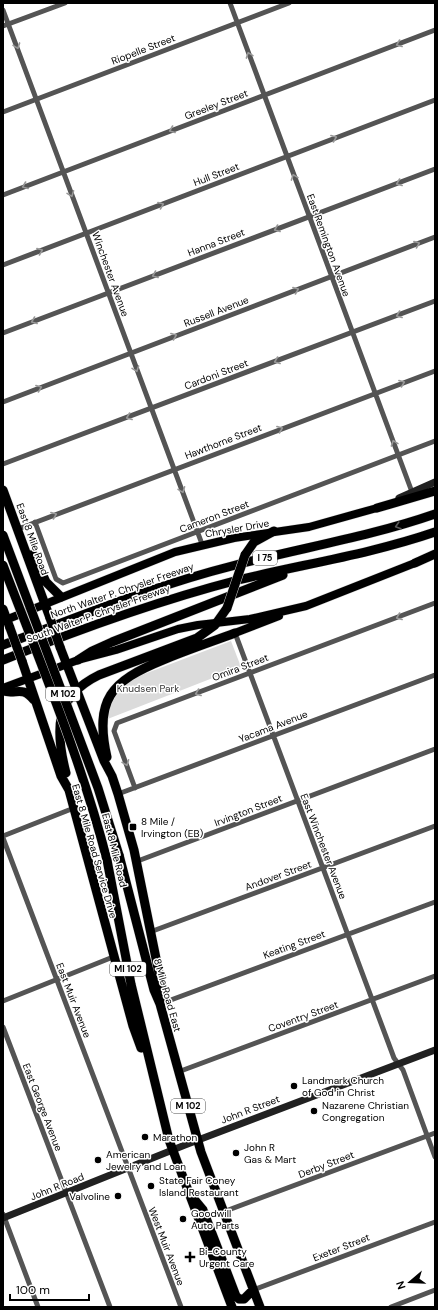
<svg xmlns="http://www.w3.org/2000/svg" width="438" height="1310" font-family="'DM Sans',sans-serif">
<rect width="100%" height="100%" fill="#fff"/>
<path fill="#dbdbdb" d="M231 641 241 667 105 720 115 695 125 684 139 676Z"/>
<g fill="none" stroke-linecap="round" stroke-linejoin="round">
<defs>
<path id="primary" d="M3 621 175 552 234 538 309 527 377 508
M235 633 279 616
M3 688 78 660 116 650 178 629 198 625 250 619 306 606 415 563"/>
<path id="trunk" d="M3 490 50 618
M33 554 46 582 61 597
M245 555 254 542 274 531
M3 609 10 628
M60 647 104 761 112 776 118 794 134 850 162 988 160 1003
M22 661 61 776 69 790 133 1026 141 1048
M3 691C17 695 21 685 34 700
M107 757C94 700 111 681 163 660 187 650 211 642 235 633
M66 773C55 730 54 697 99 675L197 638 215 625 227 608
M119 855 154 990 160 1004 201 1152 260 1307
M107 860 131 984 169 1140 232 1307
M193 1198 203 1210 236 1296 239 1299H244L253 1290"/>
<path id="motorway" d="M377 508 435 491
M415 563 435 554
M3 645C79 617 153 586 232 566 300 548 369 537 435 514
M3 660C80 629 157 601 238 580 304 564 371 554 435 532
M78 660 92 651 112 642 283 575"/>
</defs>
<use href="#primary" stroke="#dbdbdb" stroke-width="9"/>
<use href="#trunk" stroke="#dbdbdb" stroke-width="10"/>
<use href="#motorway" stroke="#dbdbdb" stroke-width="10"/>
<path stroke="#545454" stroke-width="5" d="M230 3 412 492
M3 10 202 544
M3 26 65 3
M3 112 289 3
M3 195 435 30
M3 265 435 100
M3 333 435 169
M3 402 435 237
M3 464 435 301
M35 522 56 579 63 583 435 441
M18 529 435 371
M235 633 394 1058 403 1070 435 1157
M135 788 114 731 117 723 435 603
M118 794 435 675
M3 836 74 808
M3 838 181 1307
M135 862 435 749
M150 932 435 826
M3 1001 113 957
M160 1004 435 902
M3 1027 110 1307
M178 1072 435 976
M223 1212 435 1133
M3 1214 38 1307
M253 1290 435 1222
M391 1307 435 1290"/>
<path stroke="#212121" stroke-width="7" d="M399 498 435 482
M3 1218 185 1145 435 1050"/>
<use href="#primary" stroke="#000" stroke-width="8"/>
<use href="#trunk" stroke="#000" stroke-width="9"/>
<use href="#motorway" stroke="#000" stroke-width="9"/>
<defs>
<path id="trunk-bridge" d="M3 535 98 788 119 855
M3 565C40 662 81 759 107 860
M227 608 245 555
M50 618 60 647
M10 628 22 661"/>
</defs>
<use href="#trunk-bridge" stroke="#dbdbdb" stroke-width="10" stroke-linecap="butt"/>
<use href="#trunk-bridge" stroke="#000" stroke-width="9"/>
</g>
<defs><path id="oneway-chevron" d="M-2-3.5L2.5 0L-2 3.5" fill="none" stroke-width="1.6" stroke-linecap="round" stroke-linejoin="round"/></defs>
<g stroke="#989898">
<use href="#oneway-chevron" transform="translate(399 44) rotate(159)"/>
<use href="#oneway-chevron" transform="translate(17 46) rotate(70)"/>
<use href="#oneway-chevron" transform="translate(249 55) rotate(-110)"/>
<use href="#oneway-chevron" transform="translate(172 130) rotate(159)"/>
<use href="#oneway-chevron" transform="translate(334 138) rotate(-21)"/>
<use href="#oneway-chevron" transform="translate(294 177) rotate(-110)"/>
<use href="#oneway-chevron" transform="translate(399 183) rotate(159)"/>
<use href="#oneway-chevron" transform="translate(25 186) rotate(159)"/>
<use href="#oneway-chevron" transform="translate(71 194) rotate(69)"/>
<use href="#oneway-chevron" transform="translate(161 205) rotate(-21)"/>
<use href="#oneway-chevron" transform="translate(277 229) rotate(159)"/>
<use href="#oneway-chevron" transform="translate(417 244) rotate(-21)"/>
<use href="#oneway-chevron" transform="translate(40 251) rotate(-21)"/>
<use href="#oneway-chevron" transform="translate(155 275) rotate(159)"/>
<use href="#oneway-chevron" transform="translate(296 290) rotate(-21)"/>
<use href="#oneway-chevron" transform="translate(399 315) rotate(159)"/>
<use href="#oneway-chevron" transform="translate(34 321) rotate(159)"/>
<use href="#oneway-chevron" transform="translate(174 336) rotate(-21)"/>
<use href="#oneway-chevron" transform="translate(277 361) rotate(159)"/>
<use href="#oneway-chevron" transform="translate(136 369) rotate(70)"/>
<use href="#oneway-chevron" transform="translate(402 383) rotate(-21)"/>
<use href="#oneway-chevron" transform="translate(39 388) rotate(-21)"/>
<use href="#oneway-chevron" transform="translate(129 417) rotate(159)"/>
<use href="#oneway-chevron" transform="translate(280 429) rotate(-21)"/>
<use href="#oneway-chevron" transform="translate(394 443) rotate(-110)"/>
<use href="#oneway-chevron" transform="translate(182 490) rotate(69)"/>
<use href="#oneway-chevron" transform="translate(54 515) rotate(-21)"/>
<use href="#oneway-chevron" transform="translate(399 617) rotate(159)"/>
<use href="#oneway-chevron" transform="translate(198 693) rotate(159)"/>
<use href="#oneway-chevron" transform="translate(126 763) rotate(69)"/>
</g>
<use stroke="#595959" href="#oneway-chevron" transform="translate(398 526) rotate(163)"/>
<g fill="#000" stroke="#fff" stroke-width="1.5">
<rect x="129" y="823" width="8" height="8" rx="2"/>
<circle cx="294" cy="1086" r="4"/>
<circle cx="314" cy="1111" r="4"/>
<circle cx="145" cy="1137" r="4"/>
<circle cx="236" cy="1153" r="4"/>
<circle cx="98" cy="1160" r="4"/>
<circle cx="151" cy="1186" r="4"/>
<circle cx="118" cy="1196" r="4"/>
<circle cx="183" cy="1219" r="4"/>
<path d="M188 1251h4v4h4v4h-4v4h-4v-4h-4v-4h4z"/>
</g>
<g text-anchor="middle" stroke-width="3" stroke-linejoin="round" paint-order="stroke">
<g fill="#fff" stroke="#4c4c4c" stroke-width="1">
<rect x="253" y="551" width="24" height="14" rx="3"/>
<rect x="46" y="687" width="34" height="14" rx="3"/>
<rect x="110" y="962" width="36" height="14" rx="3"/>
<rect x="171" y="1099" width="34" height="14" rx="3"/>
</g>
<g font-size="9" font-weight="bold" fill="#000">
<text x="265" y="561">I 75</text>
<text x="63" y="697">M 102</text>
<text x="128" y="972">MI 102</text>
<text x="188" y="1109">M 102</text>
</g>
<g font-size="10" fill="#000" stroke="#fff">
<text transform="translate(143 49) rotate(-21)" y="4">Riopelle Street</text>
<text transform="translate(216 104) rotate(-21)" y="4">Greeley Street</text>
<text transform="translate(216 174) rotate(-21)" y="4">Hull Street</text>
<text transform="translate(216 242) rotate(-21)" y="4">Hanna Street</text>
<text transform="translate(329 245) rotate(70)" y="4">East Remington Avenue</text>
<text transform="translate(111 274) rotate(70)" y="4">Winchester Avenue</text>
<text transform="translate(216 311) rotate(-21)" y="4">Russell Avenue</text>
<text transform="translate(216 374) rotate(-21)" y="4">Cardoni Street</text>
<text transform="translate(223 441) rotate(-21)" y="4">Hawthorne Street</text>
<text transform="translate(214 516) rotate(-21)" y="4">Cameron Street</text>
<text transform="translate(237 528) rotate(-10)" y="4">Chrysler Drive</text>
<text transform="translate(33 539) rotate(70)" y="4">East 8 Mile Road</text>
<text transform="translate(122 590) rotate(-19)" y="4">North Walter P. Chrysler Freeway</text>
<text transform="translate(98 613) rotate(-20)" y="4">South Walter P. Chrysler Freeway</text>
<text transform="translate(240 667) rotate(-21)" y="4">Omira Street</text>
<text transform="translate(273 726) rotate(-21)" y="4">Yacama Avenue</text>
<text transform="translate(248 810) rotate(-21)" y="4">Irvington Street</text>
<text transform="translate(324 846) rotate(69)" y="4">East Winchester Avenue</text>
<text transform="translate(115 850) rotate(76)" y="4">East 8 Mile Road</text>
<text transform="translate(95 851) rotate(74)" y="4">East 8 Mile Road Service Drive</text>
<text transform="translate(278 875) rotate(-20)" y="4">Andover Street</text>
<text transform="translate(294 944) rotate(-20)" y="4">Keating Street</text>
<text transform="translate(168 995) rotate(74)" y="4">8 Mile Road East</text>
<text transform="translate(74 1000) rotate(69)" y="4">East Muir Avenue</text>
<text transform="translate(303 1016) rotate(-20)" y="4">Coventry Street</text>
<text transform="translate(43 1107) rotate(69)" y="4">East George Avenue</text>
<text transform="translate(250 1109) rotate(-21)" y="4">John R Street</text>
<text transform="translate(326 1164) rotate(-21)" y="4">Derby Street</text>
<text transform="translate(57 1186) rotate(-22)" y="4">John R Road</text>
<text transform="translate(167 1246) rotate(69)" y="4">West Muir Avenue</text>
<text transform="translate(341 1247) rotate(-21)" y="4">Exeter Street</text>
</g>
<g font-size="10" fill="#323232" stroke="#fff">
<text x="148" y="692">Knudsen Park</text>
</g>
<g font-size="10" fill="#000" stroke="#fff" text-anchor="start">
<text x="141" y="825">8 Mile /<tspan x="141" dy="12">Irvington (EB)</tspan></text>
<text x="302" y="1084">Landmark Church<tspan x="302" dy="12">of God in Christ</tspan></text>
<text x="322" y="1109">Nazarene Christian<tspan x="322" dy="12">Congregation</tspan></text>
<text x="153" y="1141">Marathon</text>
<text x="244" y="1151">John R<tspan x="244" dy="12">Gas &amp; Mart</tspan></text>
<text x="106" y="1158">American<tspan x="106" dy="12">Jewelry and Loan</tspan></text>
<text x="159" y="1184">State Fair Coney<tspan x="159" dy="12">Island Restaurant</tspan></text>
<text x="110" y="1200" text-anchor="end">Valvoline</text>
<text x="191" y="1217">Goodwill<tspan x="191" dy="12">Auto Parts</tspan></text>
<text x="199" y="1255">Bi-County<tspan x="199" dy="12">Urgent Care</tspan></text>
</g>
</g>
<rect width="438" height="1310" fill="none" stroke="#000000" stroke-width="8"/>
<g transform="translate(410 1282) rotate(251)" stroke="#ffffff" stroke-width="3" paint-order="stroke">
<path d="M0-3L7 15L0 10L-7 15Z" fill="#000000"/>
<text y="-6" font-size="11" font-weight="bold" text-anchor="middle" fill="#000000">N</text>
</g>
<path d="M10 1294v6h79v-6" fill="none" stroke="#000000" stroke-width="2"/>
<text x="16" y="1294" font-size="12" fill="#000000" stroke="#ffffff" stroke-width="3" paint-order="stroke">100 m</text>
</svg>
